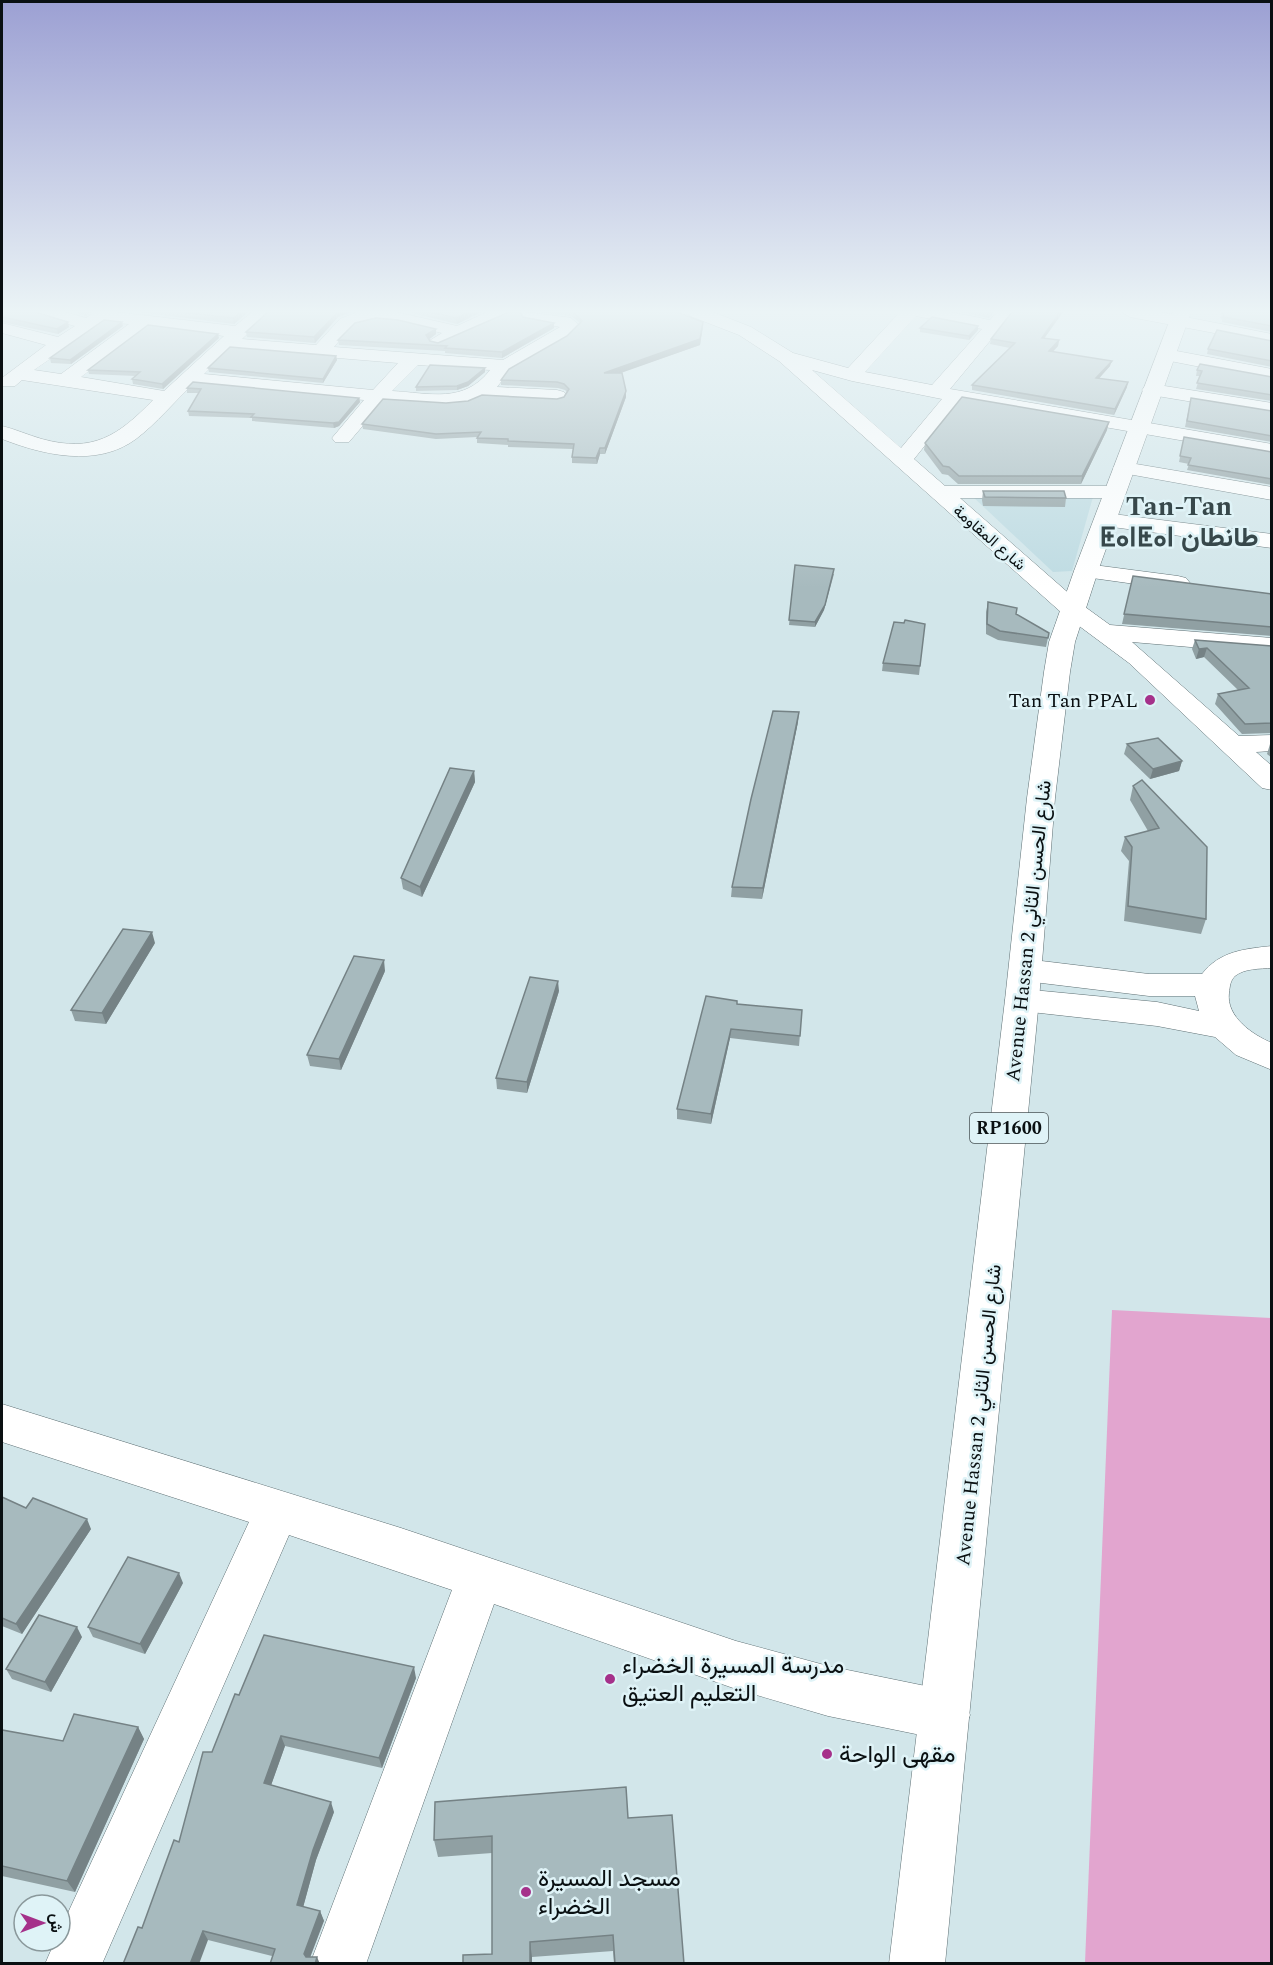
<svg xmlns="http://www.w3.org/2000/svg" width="1273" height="1965" font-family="Spectral,Vazirmatn,'Noto Sans Tifinagh',serif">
<rect width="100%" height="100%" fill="#d2e6ea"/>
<path fill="#bedbe2" d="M971 495 1093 497 1072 571 1053 572Z"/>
<path fill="#e2a5cf" d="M1112 1310 1271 1318V1963H1085Z"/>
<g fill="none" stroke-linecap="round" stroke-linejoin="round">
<defs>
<path id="street" d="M35 312H65L86 318 95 312H115L235 326 252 312H271L242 339 316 345 340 319 357 312H396L457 326 487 312H510L508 316 438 346 432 345 429 341 442 333C421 328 377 314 358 324 348 328 341 339 334 347L503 360 560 327 524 320 521 316 524 312 565 317 571 318 580 326 566 340 508 373 497 387 557 390 564 392 567 396 564 400 557 402 482 398 468 404 446 406 383 402 349 442H335L332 438 364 400 193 384C174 402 157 423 136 439 97 468 43 455 2 439V426C15 429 28 435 42 439 93 453 118 436 153 400L22 380 15 386H2V378L46 345 2 333V323L58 337 75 326 37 316ZM104 322 129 324 61 374 34 370ZM148 327 224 336 164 391 81 377ZM230 349 398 363 373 390 204 374ZM418 365 490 370C464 404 430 393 392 391Z
M688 312H713L751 327 793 353 848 368 900 312H950L990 320 996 312H1014L950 389 1272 444V456L960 402 914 459 945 486H1115L1123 487 1126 492 1123 497 1115 498H960L1081 604 1110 625 1272 638V654L1132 642 1239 736 1272 735V751L1256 752 1272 766V790L1262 788 1129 663 1063 614 779 361 739 335 690 316ZM916 316 982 329 932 385 865 372ZM812 370 852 381 942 399 901 448Z
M1122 312H1160L1272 334V344L1130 317Z
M1166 349 1272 369V381L1160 359 1157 355 1160 351Z
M1152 384 1272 403V415L1145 394 1142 390 1145 386Z
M1124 462 1272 487V500L1117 472 1113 468 1117 464Z
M1105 513 1272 534V548L1097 525 1094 520 1097 515Z
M1086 564 1178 576 1186 578 1190 583 1186 588 1178 590 1078 576 1074 571 1078 566Z
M1272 946V968C1260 969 1245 968 1235 976 1230 981 1230 986 1229 993 1226 1017 1253 1035 1272 1043V1070L1236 1055 1215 1037 1157 1026 1022 1011 1010 1008 1005 1000 1010 992 1022 989 1157 1002 1199 1011 1195 996H1149L1025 981 1013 978 1009 970 1013 962 1025 959 1149 974H1202C1220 951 1244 949 1272 946Z
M2 1404 401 1528 736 1641 828 1666 945 1690 963 1697 970 1715 963 1733 945 1740 828 1716 736 1689 494 1604 366 1964H310L452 1590 289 1535 102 1964H45L55 1941H60V1930L249 1522 2 1442Z"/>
<path id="primary" d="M1173 312H1191L1098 571 1075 642 1070 672 1055 798 1039 1000 945 1964H889L1005 1000 1027 798 1044 672 1049 642 1074 571Z"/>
</defs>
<use href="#street" stroke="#5f7074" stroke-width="1"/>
<use href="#primary" stroke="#5f7074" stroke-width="1"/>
<use href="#street" fill="#fff" fill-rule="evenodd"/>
<use href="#primary" fill="#fff" fill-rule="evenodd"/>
</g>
<path fill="#90a0a3" d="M2 312 69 327 58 334 2 322Z
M75 312H91L86 316Z
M138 312H248L234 324Z
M268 312H351L338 317 315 343 247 337 246 332Z
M408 312H481L457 324Z
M539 312H677L703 327 700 345 619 373 626 397 605 454H600L597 464 572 463V457L573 449 508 447V445L477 443V437L436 439 363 429 362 424 446 403 557 399 564 397 567 392 565 390 558 388 501 385V380L567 336 580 323 571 316Z
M960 312H994L989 318Z
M1063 312 1044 338 1059 340 1058 346 1053 352 1110 366 1099 378 1127 387 1114 415 972 390V385L1010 348 990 344 991 339Z
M1222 312H1272V332L1222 322V319L1220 318Z
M520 313 523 317 554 323V328L502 358 445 353V351L339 345 338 340 436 329V334L429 339 430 341 438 343Z
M123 326 71 364 51 363 50 358Z
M978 326V330L969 340 920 332V328Z
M219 338 163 389 133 384 132 379 136 376 89 374 88 370Z
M1272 341V367L1207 354 1208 349Z
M336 356 337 360 323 383 209 372 208 368Z
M485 368V372L468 386 457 390 416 391V387Z
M1197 370 1272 377V401L1196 389 1200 376H1196Z
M187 388 359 398 360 402 339 426 334 428 252 421V418L189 416 188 411 199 393H187Z
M1191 398 1272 411V442L1185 427Z
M1107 430 1081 484H958L948 475 942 474 924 450 925 443Z
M1184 437 1272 452V485L1187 470 1189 464 1179 462Z
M983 491 1066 498 1065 507 983 506 982 500Z
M795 565 834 574 824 610 815 627 789 625Z
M1133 576 1272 594V636L1122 624Z
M988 602 1016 614 1049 633 1046 647 998 640 986 634V612Z
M904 623 925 624 919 675 882 671 883 663Z
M1195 640 1272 646V733L1242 734 1215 704 1218 694 1238 690 1204 657 1196 659 1192 649Z
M798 722 762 899 731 897 732 887Z
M1272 743V758L1267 754 1270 744Z
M1127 744 1182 761 1179 771 1150 779 1124 754Z
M474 771 475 782 422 897 403 889 401 878Z
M1142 780 1206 919 1201 934 1124 921 1129 861 1121 851 1125 837 1148 831 1130 800 1133 786Z
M155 943 106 1024 75 1021 71 1010Z
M385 971 341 1070 310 1066 307 1055Z
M559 991 527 1093 497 1089 496 1078Z
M737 1004 802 1010 799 1046 730 1038 711 1124 677 1119V1109Z
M2 1497 26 1508 91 1529 22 1634 2 1626Z
M183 1583 145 1654 93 1637 88 1627Z
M82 1637 51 1692 12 1679 6 1669Z
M416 1678 382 1768 285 1746 271 1785 334 1812 316 1860 303 1907 320 1911 324 1921 272 1956 208 1940 142 1928 179 1842 212 1752 239 1695Z
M138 1727 144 1739 75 1892 2 1876V1730L63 1741Z
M628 1818 684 1964H614L613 1951 532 1957 492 1954V1853L438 1857 434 1840Z"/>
<path fill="#758285" d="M241 312H248L234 324 233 318Z
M338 312H351L338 317 315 343 314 337Z
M469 312H481L457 324 456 318Z
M1060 312H1063L1041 343 1042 338Z
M68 322 69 327 58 334 57 329Z
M122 322 123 326 71 364 70 360Z
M703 322 700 345 604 379V373Z
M554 323V328L502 358V352Z
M978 326V330L969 340V336Z
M436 329V334L427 341 426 335Z
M218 334 219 338 163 389 162 384Z
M1059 340 1058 346 1048 356 1049 351Z
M336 356 337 360 323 383V379Z
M1112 361 1110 366 1095 383 1096 378Z
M485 368V372L468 386 457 390V386Z
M1128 382 1127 387 1114 415 1115 409Z
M626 391V397L605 454V448Z
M359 398 360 402 339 426 334 428 333 423Z
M1109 422 1107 430 1081 484 1082 476Z
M600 448V454L597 464 596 458Z
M834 569 824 610 815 627V622Z
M1207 648 1204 657 1196 659 1199 649Z
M799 712 798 722 762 899 763 888Z
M1182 761 1179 771 1150 779 1153 769Z
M474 771 475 782 422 897 420 887Z
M152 932 155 943 106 1024 102 1013Z
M384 960 385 971 341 1070 339 1059Z
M558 981 559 991 527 1093V1082Z
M731 1029 730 1038 711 1124V1114Z
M87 1519 91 1529 22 1634 16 1624Z
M179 1573 183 1583 145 1654 140 1644Z
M77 1627 82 1637 51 1692 45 1682Z
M414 1667 416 1678 382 1768 379 1758Z
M138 1727 144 1739 75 1892 67 1881Z
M281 1736 285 1746 268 1794 264 1783Z
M331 1802 334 1812 316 1860 301 1915 297 1905 313 1850Z
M320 1911 324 1921 308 1963 304 1954Z
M203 1931 208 1940 199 1964H190Z
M530 1942 532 1957V1964H530Z
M317 1957 320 1964H315Z"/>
<path fill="#a7babe" stroke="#758285" stroke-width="1.5" d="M2 312H35L68 322 57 329 2 317Z
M181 312H241L233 318Z
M268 312H338L314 337 246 332Z
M430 312H469L456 318Z
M509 312H520L523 317 554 323 502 352 445 348 447 346 338 340 355 323 376 318 398 320 436 329 426 335 430 341 438 343Z
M573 312H677L703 322 700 339 604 373H622L626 391 605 448H600L596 458 572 457 574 444 508 441V439L477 438 481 432 436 434 362 424 383 399 446 403 468 401 482 395 557 399 564 397 569 389 564 384 557 382 501 380 509 369 567 336 582 321Z
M1012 312H1060L1042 338 1059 340 1049 351 1112 361 1096 378 1128 382 1115 409 972 385 1015 343 991 339Z
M1222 312H1272V326L1223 317 1224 314 1222 313Z
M932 317 978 326 969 336 920 328Z
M104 320 122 322 70 360 50 358Z
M148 325 218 334 162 384 132 379 140 372 88 370Z
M1217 330 1272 341V361L1208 349Z
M230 347 336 356 323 379 208 368Z
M1200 364 1272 377V395L1197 383 1202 371 1197 370Z
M430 365 485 368 468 382 457 386 416 387Z
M193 382 359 398 339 422 333 423 251 417 254 414 188 411 201 389 187 388Z
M962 397 1109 422 1082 476H959L949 467 943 466 925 443Z
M1191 398 1272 411V436L1187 421Z
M1184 437 1272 452V479L1188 465 1191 458 1180 456Z
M983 491H1064L1066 498 985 497Z
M795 565 834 569 825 605 815 622 789 620Z
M1133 576 1272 594V627L1124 614Z
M988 602 1017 608 1016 614 1049 633 1048 638 1000 631 987 624Z
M905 620 925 624 920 666 883 663 894 622 904 623Z
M1195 640 1272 646V723L1245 724 1218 694 1249 688 1207 648 1199 649Z
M773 711 799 712 763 888 732 887 751 799Z
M1158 738 1182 761 1153 769 1127 744Z
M450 768 474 771 420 887 401 878Z
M1142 780 1207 847 1206 919 1128 906 1132 847 1125 837 1159 828 1133 786Z
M123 929 152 932 102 1013 71 1010Z
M354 956 384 960 339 1059 307 1055Z
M530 977 558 981 527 1082 496 1078Z
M706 996 737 1001V1004L802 1010 800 1036 731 1029 711 1114 677 1109Z
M2 1497 26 1508 33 1498 87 1519 16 1624 2 1618Z
M128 1557 179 1573 140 1644 88 1627Z
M39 1615 77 1627 45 1682 6 1669Z
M264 1635 414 1667 379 1758 281 1736 264 1783 331 1802 313 1850 297 1905 320 1911 304 1954 306 1957H317L315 1964H270L275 1949 203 1931 190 1964H123L138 1927 142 1928 174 1840 179 1842 203 1752H212L235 1694 239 1695Z
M74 1714 138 1727 67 1881 2 1866V1730L63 1741Z
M626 1787 628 1818 672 1815 684 1964H615L613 1935 530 1942V1964H463V1955L492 1954V1836L434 1840 435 1802Z"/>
<linearGradient id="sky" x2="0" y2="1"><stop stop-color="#9ca0d3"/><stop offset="0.53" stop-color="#ebf4f6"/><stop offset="1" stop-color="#ebf4f6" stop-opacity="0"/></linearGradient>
<rect width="1273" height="588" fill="url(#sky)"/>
<g fill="#a5318a" stroke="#dff3f7" stroke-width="2">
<circle cx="1150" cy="700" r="6"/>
<circle cx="610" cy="1679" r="6"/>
<circle cx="827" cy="1754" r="6"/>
<circle cx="526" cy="1892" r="6"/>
</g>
<g text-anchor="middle" stroke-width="5" stroke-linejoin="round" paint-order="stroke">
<g font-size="16" fill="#0a1012" stroke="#dff3f7">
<text transform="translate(990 537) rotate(41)" y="6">شارع المقاومة</text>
</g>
<rect fill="#dff3f7" stroke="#4a5457" stroke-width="1.5" x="970" y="1113" width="78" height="30" rx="4.5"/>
<g font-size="18" font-weight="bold" fill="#0a1012">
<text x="1009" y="1134">RP1600</text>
</g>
<g font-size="20" fill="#0a1012" stroke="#dff3f7" text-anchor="end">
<text x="1138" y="707">Tan Tan PPAL</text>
</g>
<g font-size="20" fill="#0a1012" stroke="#dff3f7">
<text transform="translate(1028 931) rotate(-84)" y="7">Avenue Hassan 2 شارع الحسن الثاني</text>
<text transform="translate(978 1415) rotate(-84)" y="7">Avenue Hassan 2 شارع الحسن الثاني</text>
</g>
<g font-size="24" fill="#0a1012" stroke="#dff3f7" text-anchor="start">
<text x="622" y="1673">مدرسة المسيرة الخضراء<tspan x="622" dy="28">التعليم العتيق</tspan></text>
<text x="839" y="1762">مقهى الواحة</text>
<text x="538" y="1886">مسجد المسيرة<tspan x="538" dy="28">الخضراء</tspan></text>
</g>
<g font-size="27" font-weight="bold" fill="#37484b" stroke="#dff3f7">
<text x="1179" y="515">Tan-Tan<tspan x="1179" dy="31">ⵟⴰⵏⵟⴰⵏ طانطان</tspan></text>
</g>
</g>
<rect width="1273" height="1965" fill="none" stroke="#0a1012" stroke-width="6"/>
<g transform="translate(42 1923) rotate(90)"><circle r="28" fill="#dff3f7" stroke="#8a989b" stroke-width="1.5"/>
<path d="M0-4.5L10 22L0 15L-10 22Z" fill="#a5318a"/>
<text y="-9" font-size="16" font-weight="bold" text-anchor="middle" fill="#0a1012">ش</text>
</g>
</svg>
